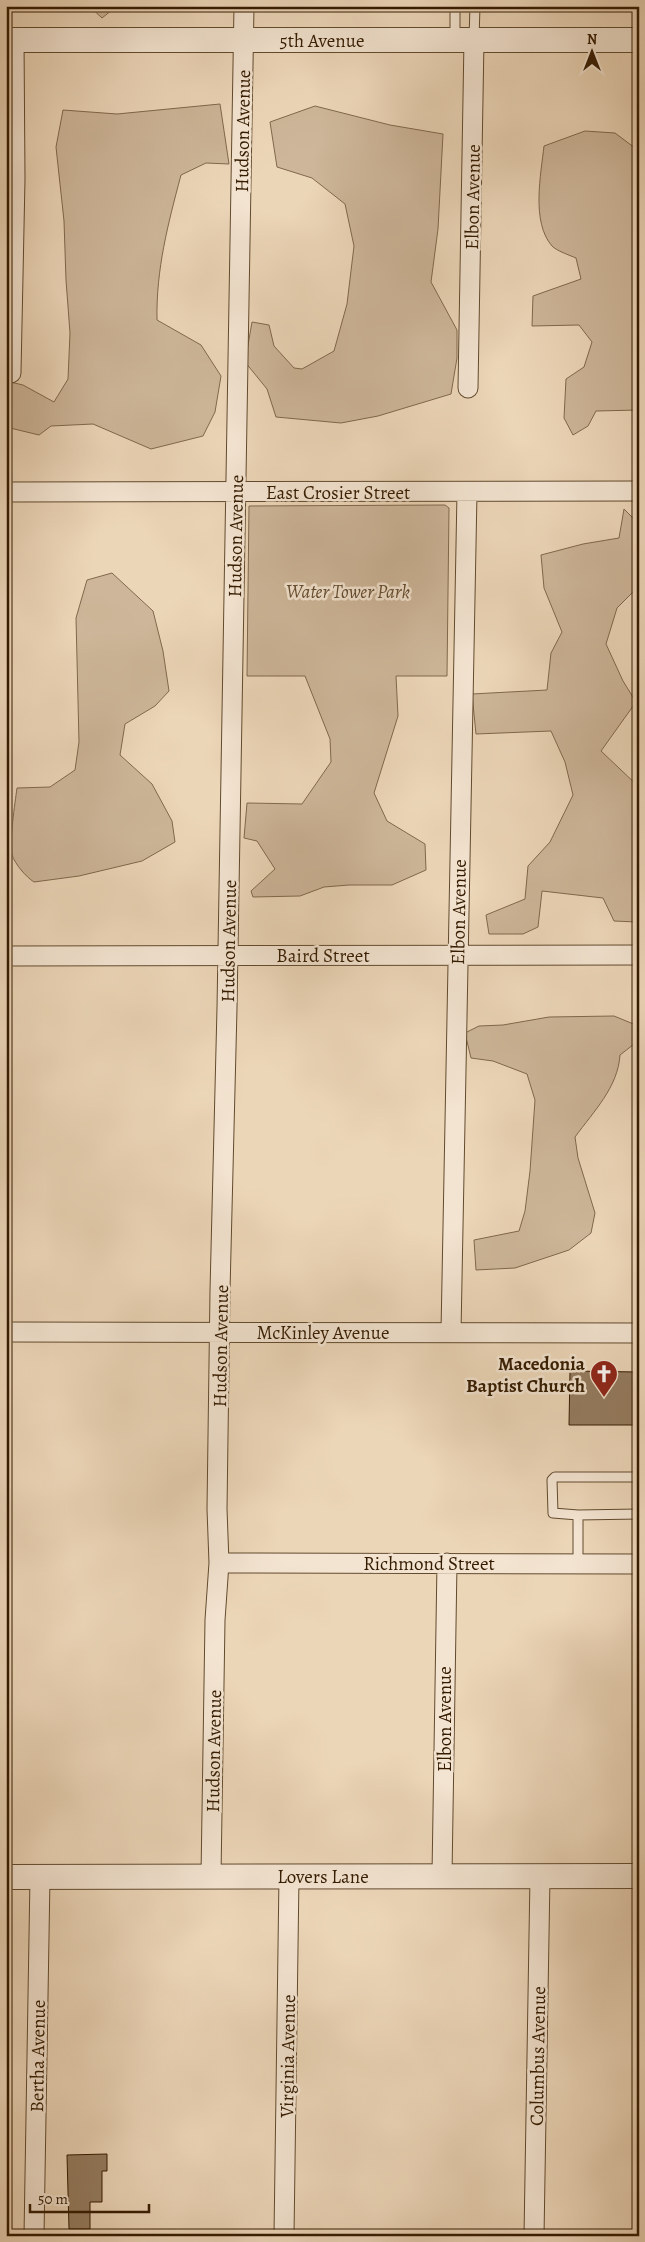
<svg xmlns="http://www.w3.org/2000/svg" width="645" height="2242" font-family="Alegreya,serif">
<rect width="100%" height="100%" fill="#ecd6b8"/>
<filter id="stains"><feTurbulence type="fractalNoise" baseFrequency=".004" numOctaves="4"/><feColorMatrix values="0 0 0 0 .2 0 0 0 0 .09 0 0 0 0 .02 0 0 0 .5 -.17"/></filter>
<radialGradient id="worn" r=".72"><stop offset=".6" stop-color="#630" stop-opacity="0"/><stop offset="1" stop-color="#630" stop-opacity=".3"/></radialGradient>
<path fill="#cdb699" stroke="#80684c" d="M89 6H112V10L102 18Z
M220 104 229 164 206 163 181 175C168 224 156 269 157 320L201 345 221 376 215 412 203 436 151 449 93 424 51 426 39 435 6 427V381L23 385 54 402 68 379 70 333 66 280 64 221 56 147 63 110 117 114Z
M315 106 390 125 443 134 438 229 431 282 457 330V358L451 394 378 416 341 423 276 417 267 389 245 362 252 322 269 325 274 346 294 368 302 369 334 351 347 304 354 246 345 204 312 178 277 167 270 122Z
M585 131 615 133 639 151V410L596 411 588 426 573 435 564 418 566 379 584 367 592 342 579 325 532 326 533 296 581 279 576 258C569 255 557 251 552 246 531 222 541 174 544 146Z
M445 505 449 508 447 676H396L398 716 374 793 387 821 425 844 426 870 392 885H349L324 887 300 896 253 897 251 891 275 869 257 841 244 838 247 803 302 804 331 762 330 739 305 676H247L249 506Z
M624 509 639 524V586L617 608 606 644 623 681 636 702 601 751 639 787 637 922 614 921 603 898 542 891 538 927 523 934H489L486 915 525 899 528 866 550 842 573 795 565 762 551 731 476 734 472 694 547 690 551 653 562 632 544 588 541 555 583 544 619 538Z
M112 573 153 611 163 651 169 691 155 706 125 724 120 755 152 784 172 821 175 842 142 861 79 876 34 882C26 877 15 864 12 855 9 842 15 803 17 788L50 787 75 770 79 742 76 618 87 580Z
M614 1016 636 1025 638 1041 620 1055C618 1087 594 1111 575 1137L578 1158 595 1213 591 1233 569 1250 515 1268 476 1270 474 1240 519 1231 525 1211 530 1171 535 1100 527 1074 493 1061 471 1058 465 1033 479 1026 503 1025 549 1017Z"/>
<path fill="#947c60" stroke="#341b00" d="M570 1371 639 1372V1425H569Z
M107 2154V2171H102V2202H90V2229H69L67 2155Z"/>
<g fill="none" stroke-linecap="round" stroke-linejoin="round">
<defs>
<path id="service" d="M455 38V6
M474 39 475 6
M578 1515 553 1513 552 1480 555 1477H639
M578 1563V1515L639 1514"/>
<path id="minor" d="M11 373 15 179 14 40
M468 388 474 40
M6 492 639 491
M6 956 639 955
M6 1332 639 1333
M451 1332 467 493
M219 1563 639 1564
M442 1875 447 1563
M211 1876 215 1620 219 1563 217 1509 220 1291 227 1008 244 6
M34 2236 40 1877
M284 2236 289 1876
M534 2236 540 1876"/>
<path id="tertiary" d="M6 40H639
M6 1877 639 1876"/>
</defs>
<use href="#service" stroke="#624a2e" stroke-width="11"/>
<use href="#minor" stroke="#624a2e" stroke-width="21"/>
<use href="#tertiary" stroke="#624a2e" stroke-width="26"/>
<use href="#service" stroke="#f3e4d1" stroke-width="9"/>
<use href="#minor" stroke="#f3e4d1" stroke-width="19"/>
<use href="#tertiary" stroke="#f3e4d1" stroke-width="24"/>
</g>
<defs>
<symbol id="church-pin" viewBox="-11 -11 22 30"><path d="M0 17L-7.5 6A9.5 9.5 0 1 1 7.5 6Z" fill="#8f2418" stroke="#f3e4d1"/><path d="M-1.2-6h2.4v3.5h3.3v2.4h-3.3V6h-2.4V-.1h-3.3v-2.4h3.3Z" fill="#fff"/></symbol>
</defs>
<g fill-rule="evenodd">
<use href="#church-pin" x="588" y="1358" width="32" height="43"/>
</g>
<g text-anchor="middle" stroke-width="5" stroke-linejoin="round" paint-order="stroke">
<g font-size="19" fill="#341b00" stroke="#f3e4d1">
<text x="322" y="47">5th Avenue</text>
<text transform="translate(242 131) rotate(-89)" y="7">Hudson Avenue</text>
<text transform="translate(472 197) rotate(-89)" y="7">Elbon Avenue</text>
<text x="338" y="499">East Crosier Street</text>
<text transform="translate(235 536) rotate(-89)" y="7">Hudson Avenue</text>
<text transform="translate(458 912) rotate(-89)" y="7">Elbon Avenue</text>
<text transform="translate(228 941) rotate(-89)" y="7">Hudson Avenue</text>
<text x="323" y="962">Baird Street</text>
<text x="323" y="1339">McKinley Avenue</text>
<text transform="translate(220 1346) rotate(-89)" y="7">Hudson Avenue</text>
<text x="429" y="1570">Richmond Street</text>
<text transform="translate(444 1719) rotate(-90)" y="7">Elbon Avenue</text>
<text transform="translate(213 1751) rotate(-89)" y="7">Hudson Avenue</text>
<text x="323" y="1883">Lovers Lane</text>
<text transform="translate(37 2056) rotate(-89)" y="7">Bertha Avenue</text>
<text transform="translate(287 2056) rotate(-89)" y="7">Virginia Avenue</text>
<text transform="translate(537 2056) rotate(-89)" y="7">Columbus Avenue</text>
</g>
<g font-size="19" font-style="italic" fill="#624a2e" stroke="#f3e4d1">
<text x="348" y="598">Water Tower Park</text>
</g>
<g font-size="19" font-weight="bold" fill="#341b00" stroke="#f3e4d1" text-anchor="end">
<text x="585" y="1370">Macedonia<tspan x="585" dy="22">Baptist Church</tspan></text>
</g>
</g>
<rect width="645" height="2242" fill="none" stroke="#ecd6b8" stroke-width="25"/>
<rect x="8" y="8" width="630" height="2227" fill="none" stroke="#341b00" stroke-width="2.5"/>
<rect x="12" y="12" width="620" height="2217" fill="none" stroke="#341b00"/>
<g transform="translate(592 52)" stroke="#f3e4d1" stroke-width="4" paint-order="stroke">
<path d="M0-4L9 19L0 12L-9 19Z" fill="#341b00"/>
<text y="-8" font-size="14" font-weight="bold" text-anchor="middle" fill="#341b00">N</text>
</g>
<path d="M30 2204v8h119v-8" fill="none" stroke="#341b00" stroke-width="2.5"/>
<text x="38" y="2204" font-size="15" fill="#341b00" stroke="#f3e4d1" stroke-width="4" paint-order="stroke">50 m</text>
<rect width="100%" height="100%" filter="url(#stains)"/>
<rect width="100%" height="100%" fill="url(#worn)"/>
</svg>
